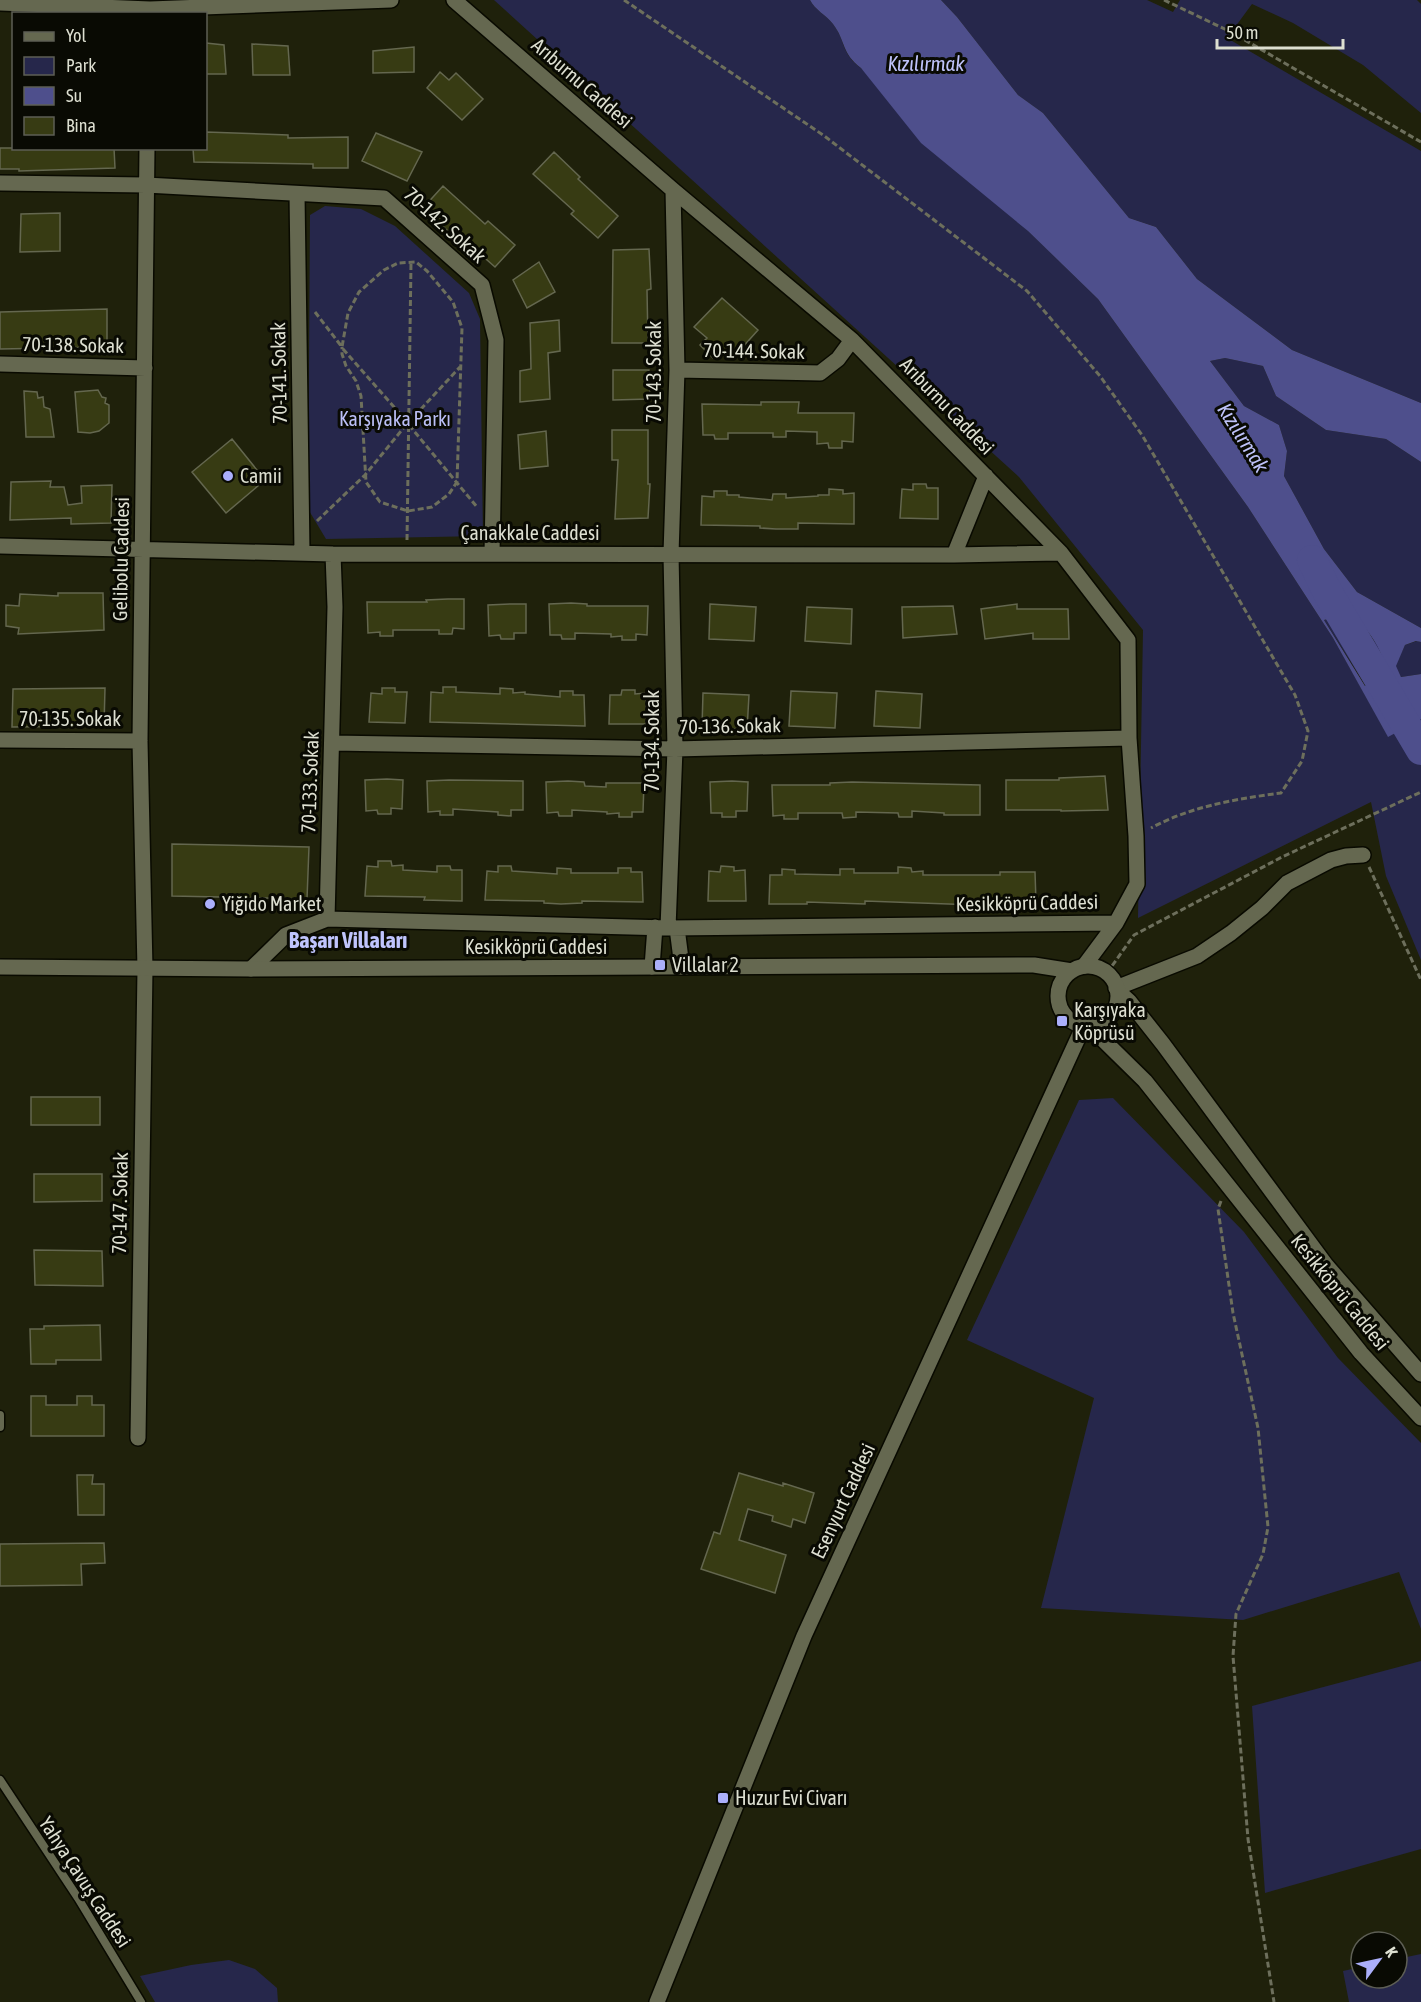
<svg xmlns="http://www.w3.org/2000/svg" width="1421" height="2002" font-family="'Asap Condensed',sans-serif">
<rect width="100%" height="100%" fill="#1f210b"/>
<path fill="#26274b" d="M494 0H810C815 10 826 15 833 24 846 41 841 54 861 68L1098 299 1248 507 1333 638 1388 736 1421 719V960L1386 876 1371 802 1138 918 1143 630 1019 477Z
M941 0H1147L1173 12 1180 0H1417L1421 4V113L1363 65 1293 23 1252 4 1227 38 1421 151V403L1292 350 1197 279 1156 227 1129 218 1043 113 1018 95 957 17Z
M325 206 361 209 395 226 469 293 480 319 483 536 326 539 308 509 310 215Z
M1225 358 1263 366 1276 396 1326 430 1386 439 1421 462V628L1357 592 1324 549 1284 476 1287 451 1279 425 1244 406 1210 361Z
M1335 592 1379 647 1387 678 1366 686 1324 620 1332 618 1320 608Z
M1417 641 1421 642V674L1401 677 1395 666 1405 645Z
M1113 1098 1244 1232 1338 1358 1421 1443V1629L1399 1572 1243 1620 1041 1608 1094 1398 967 1340 1079 1100Z
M1421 1661V1849L1265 1893 1252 1706Z
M1421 1954V2002H1349L1343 1971 1361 1967V1978H1397V1959Z
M229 1960 255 1969 277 1988 278 2002H155L140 1976 191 1965Z"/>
<path fill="#4e4f8c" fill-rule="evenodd" d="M810 0H941L957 17 1018 95 1043 113 1129 218 1156 227 1197 279 1292 350 1421 403V462L1386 439 1326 430 1276 396 1263 366 1225 358 1210 361 1244 406 1279 425 1287 451 1284 476 1324 549 1357 592 1421 628V642L1416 641 1405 645 1396 666 1401 677 1421 674V719L1388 737 1333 638 1248 507 1098 299 1028 231 921 143 861 68C841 53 846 41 833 24 826 15 815 10 810 0ZM1335 592C1355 620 1385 640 1386 678L1365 686 1324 620 1332 618 1320 608Z"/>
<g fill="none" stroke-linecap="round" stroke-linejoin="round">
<path stroke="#4e4f8c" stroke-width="30" d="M1312 560 1328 593 1421 750"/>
</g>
<path fill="#373b13" stroke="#64674f" stroke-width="1.5" d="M206 43 224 45 226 74H206Z
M252 44 288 46 290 75H253Z
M414 47V72L373 73V51Z
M440 72 449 80 456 73 483 99 462 120 427 88Z
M206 132 288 135V138L348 137V168H313V164L194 162 193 148H206Z
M376 133 422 152 407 181 362 161Z
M0 148H114L115 168 19 171V169H0Z
M554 152 580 177 578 179 618 216 598 238 571 214 574 211 533 174Z
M443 186 485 224 488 221 515 245 495 267 452 229 449 232 423 208Z
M60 213V251L20 252 21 214Z
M649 249 651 289 647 290 648 343H612L613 250Z
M539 262 555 292 527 308 513 280Z
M722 298 758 330 732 359 721 351 713 358 700 345 707 338 694 327Z
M107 309V347L0 349V312Z
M559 320 560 351 548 353 550 399 520 402V371L531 369 530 323Z
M613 370H649L650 399 613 400Z
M98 390 102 397 106 398 105 403 109 405V423L99 431 90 433 78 432 75 392Z
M24 391 37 392 38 398 43 397 44 407 50 409 54 437H26Z
M761 402H799L798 413H854L853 442 842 441V448H829L828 443 817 444V432L786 431V437H773V433H728V439H715L714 435H703L702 404 761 405Z
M612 430H648V484H650L648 518 615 519 618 460H612Z
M546 431 548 466 520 469 518 435Z
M232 439 265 480 226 513 192 472Z
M51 481 50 487H64L68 505 82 503 81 486 112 485 111 523 71 524V518L10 520 11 482Z
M913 484H926L927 488H938V519L900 518 902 489 913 490Z
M829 489 843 490V494L854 493V524L798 523V529H776L760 528V526L701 525 702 496 714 497V491H727V495H739V497L772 500 773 494H786V498L818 496V495H829Z
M58 593H103L104 630 18 634 19 628 6 626V605L19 606 20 594 58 596Z
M448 599H464V629L453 628 452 634H439V630H393V636H380V632L368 633 367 602H427L426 600Z
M571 603 587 604V606H648L647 635 636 634V640H622V636L611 637V634L575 633V639H562L561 635H550L549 604Z
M510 604H526V633H514V639H501L500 635 489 636 488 605Z
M710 604 756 607 754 641 709 639Z
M1017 604V609H1068L1069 639H1033V633L985 639 981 609Z
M953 606 957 634 903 638 902 607Z
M807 607 852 609 851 644 805 641Z
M443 687H456V692L500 694V688L513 689V693L525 692V694L560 697V691H573V695H584L585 726 430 722 431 692 443 693Z
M105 688 104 726 12 727 13 689Z
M382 688H395V692H407L405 723 369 722 371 693 382 694Z
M622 690H635V694L646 693V724H609L610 695H621Z
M791 691 837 693 835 728 789 726Z
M876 691 922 694 920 728 874 726Z
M703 693 749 695 747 730 702 727Z
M1105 776 1108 810 1061 811V810H1006V780H1059V778Z
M387 779 403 780 402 809 391 808V814H378L377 810 366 811 365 780Z
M449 780 523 781V810H511V816L498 815V812L453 809V815H440V811L428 812 427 781Z
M568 781 584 782 585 786 606 787V783H644L643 812H632V817H619V813L607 814V812L572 810V816H559L558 812 547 813 546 782Z
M732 781 748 782 747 811H736V817H722V813H711L710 782Z
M852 782 980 785V815H944V813L912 811V817H899L898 813 856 812V817L843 818 842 813H798V819H784V815L773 816 772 785H830V783Z
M172 844 309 847 307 899 172 896Z
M378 861H391L392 866 403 865V870L437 872V866H450L451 870H462V901L424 900 425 897 365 896 367 866 378 867Z
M498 866H511L512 871 557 874V868L571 869V873H618V868H631V872H642L643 902 582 901V903L561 904 544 903V901L485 900 487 871 498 872Z
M721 866 734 867V871L745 870 746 901H708L709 871 720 872Z
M898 867 911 868 912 872 923 871V875H1000V872H1035L1036 902 976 901V905L865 901V904L807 902V904H769L770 875H782V869L795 870V874L840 875V869H854V873H898Z
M31 1097H100V1125H31Z
M34 1174H102V1201L34 1202Z
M34 1250 102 1251 103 1286 35 1285Z
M100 1325 101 1360H56V1364H31L30 1329H44V1326Z
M31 1396H46V1405H77V1396H92V1405H104V1436H31Z
M739 1473 783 1486V1483L814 1493 805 1523 793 1519 791 1527 772 1521 773 1516 748 1509 739 1540 786 1555 775 1593 701 1569 714 1532 720 1534Z
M77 1475H93L92 1484H104V1515H78Z
M104 1543 105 1563 81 1564 82 1585 0 1586V1544Z"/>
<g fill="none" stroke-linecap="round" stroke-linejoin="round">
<defs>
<path id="service" d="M0 1415V1427
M0 1780 78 1898 141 2002"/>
<path id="minor" d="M454 0 673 190 852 340 1061 553 1128 640 1129 738 1136 836 1137 884 1116 923 1084 966
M0 3 150 9 391 0
M0 183 146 185 384 198 482 285 496 340 492 554
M297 194 302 552
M0 364 145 368
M677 370 820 373 838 359 852 340
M0 546 333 554 954 555 1061 553
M954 555 986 476
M0 740 140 741
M332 743 675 749 1129 738
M327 919 668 928 1116 923
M668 928 675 749 671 554 677 370 673 190
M677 928 682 967
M652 967 655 927
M251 969 286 935 327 919 335 607 333 554
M1116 988 1197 956 1231 933 1262 908 1287 883 1331 860 1346 856 1363 855
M138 1438 145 969 140 741 147 148
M657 2002 804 1636 1084 1025"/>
<path id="tertiary" d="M1058 996a30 30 0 1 1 60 0a30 30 0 1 1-60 0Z
M0 967 251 969 1034 965 1072 971
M1117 990 1129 1001 1163 1044 1326 1265 1421 1374
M1089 1026 1145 1081 1361 1353 1421 1418"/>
</defs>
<use href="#service" stroke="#090a00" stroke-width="11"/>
<use href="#minor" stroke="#090a00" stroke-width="18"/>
<use href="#tertiary" stroke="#090a00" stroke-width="18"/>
<path stroke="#6d6f5c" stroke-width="3" stroke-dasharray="6 3" stroke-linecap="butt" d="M624 0 823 135 1027 291 1100 376 1142 435 1295 695 1308 731 1302 761 1281 793C1236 799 1192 806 1151 828
M1164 0 1231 32 1421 142
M315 312 342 347 348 313 359 292 384 270 398 263 416 262 427 271 453 302 462 328 457 482 449 494 432 507 408 511 380 502 366 482 361 396 356 381 346 366 342 354V347
M343 349 408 423 460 367
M409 425 477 507
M317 521 365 475 406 425
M407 540 411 263
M1369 867 1421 980
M1107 973 1134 935 1282 857 1421 792
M1221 1201 1218 1209 1233 1313 1258 1428 1268 1527 1263 1554 1236 1614 1233 1656 1248 1839 1274 2002"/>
<use href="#service" stroke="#656850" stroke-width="8"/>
<use href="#minor" stroke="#656850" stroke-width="15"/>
<use href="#tertiary" stroke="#656850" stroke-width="15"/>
</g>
<g fill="#abaffb" stroke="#090a03" stroke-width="2">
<circle cx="228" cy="476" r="6"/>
<circle cx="210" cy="904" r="6"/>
<rect x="654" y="959" width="12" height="12" rx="3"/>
<rect x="1056" y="1015" width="12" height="12" rx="3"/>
<rect x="717" y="1792" width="12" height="12" rx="3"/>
</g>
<g text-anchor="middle" stroke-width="6" stroke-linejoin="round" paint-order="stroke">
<g font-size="20" fill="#dddfd1" stroke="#090a03">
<text transform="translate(582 83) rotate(41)" y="7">Arıburnu Caddesi</text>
<text transform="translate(445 225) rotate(42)" y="7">70-142. Sokak</text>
<text transform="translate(73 345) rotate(1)" y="7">70-138. Sokak</text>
<text transform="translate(754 351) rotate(1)" y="7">70-144. Sokak</text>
<text transform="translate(654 372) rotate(-90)" y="7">70-143. Sokak</text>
<text transform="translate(279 373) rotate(-91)" y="7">70-141. Sokak</text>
<text transform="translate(947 406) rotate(46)" y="7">Arıburnu Caddesi</text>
<text x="530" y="540">Çanakkale Caddesi</text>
<text transform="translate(121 559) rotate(-89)" y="7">Gelibolu Caddesi</text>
<text x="70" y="726">70-135. Sokak</text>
<text transform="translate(730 726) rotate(-1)" y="7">70-136. Sokak</text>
<text transform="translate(652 741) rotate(-90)" y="7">70-134. Sokak</text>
<text transform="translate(310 782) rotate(-88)" y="7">70-133. Sokak</text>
<text transform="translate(1027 903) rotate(-1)" y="7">Kesikköprü Caddesi</text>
<text x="536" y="954">Kesikköprü Caddesi</text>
<text transform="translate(120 1203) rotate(-89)" y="7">70-147. Sokak</text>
<text transform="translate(1340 1292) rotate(51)" y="7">Kesikköprü Caddesi</text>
<text transform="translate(843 1501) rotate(-65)" y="7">Esenyurt Caddesi</text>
<text transform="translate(85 1882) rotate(57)" y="7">Yahya Çavuş Caddesi</text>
</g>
<g font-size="20" fill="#bbbff6" stroke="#090a03">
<text x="395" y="426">Karşıyaka Parkı</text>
</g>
<g font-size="20" fill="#dddfd1" stroke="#090a03" text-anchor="start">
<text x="240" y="483">Camii</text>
<text x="222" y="911">Yiğido Market</text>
<text x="672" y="972">Villalar 2</text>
<text x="1074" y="1017">Karşıyaka<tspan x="1074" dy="23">Köprüsü</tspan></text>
<text x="735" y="1805">Huzur Evi Civarı</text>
</g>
<g font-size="21" font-style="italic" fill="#bec2f9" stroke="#090a03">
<text x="926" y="71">Kızılırmak</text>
<text transform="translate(1243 438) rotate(58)" y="7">Kızılırmak</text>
</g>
<g font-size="22" font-weight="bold" fill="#bfc4fd" stroke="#090a03">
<text x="348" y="948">Başarı Villaları</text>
</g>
</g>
<rect x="12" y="12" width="195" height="138" fill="#090a03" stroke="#5e5f55" stroke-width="1.5"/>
<rect x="24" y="32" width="30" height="9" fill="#656850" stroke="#5e5f55" stroke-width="1.5"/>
<text x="66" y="42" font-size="18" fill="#dddfd1">Yol</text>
<rect x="24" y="57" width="30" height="18" fill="#26274b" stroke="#5e5f55" stroke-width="1.5"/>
<text x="66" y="72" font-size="18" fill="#dddfd1">Park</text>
<rect x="24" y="87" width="30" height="18" fill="#4e4f8c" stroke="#5e5f55" stroke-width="1.5"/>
<text x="66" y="102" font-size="18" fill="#dddfd1">Su</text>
<rect x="24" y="117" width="30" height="18" fill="#373b13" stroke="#5e5f55" stroke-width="1.5"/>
<text x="66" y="132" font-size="18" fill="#dddfd1">Bina</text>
<g transform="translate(1379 1960) rotate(57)"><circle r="28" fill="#090a03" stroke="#5e5f55" stroke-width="1.5"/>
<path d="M0-4.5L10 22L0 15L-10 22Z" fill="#abaffb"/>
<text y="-9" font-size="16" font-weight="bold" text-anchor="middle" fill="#dddfd1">K</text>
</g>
<path d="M1217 39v9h126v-9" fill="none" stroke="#dddfd1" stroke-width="3"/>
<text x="1226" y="39" font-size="18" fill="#dddfd1" stroke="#090a03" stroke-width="4.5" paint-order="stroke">50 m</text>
</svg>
